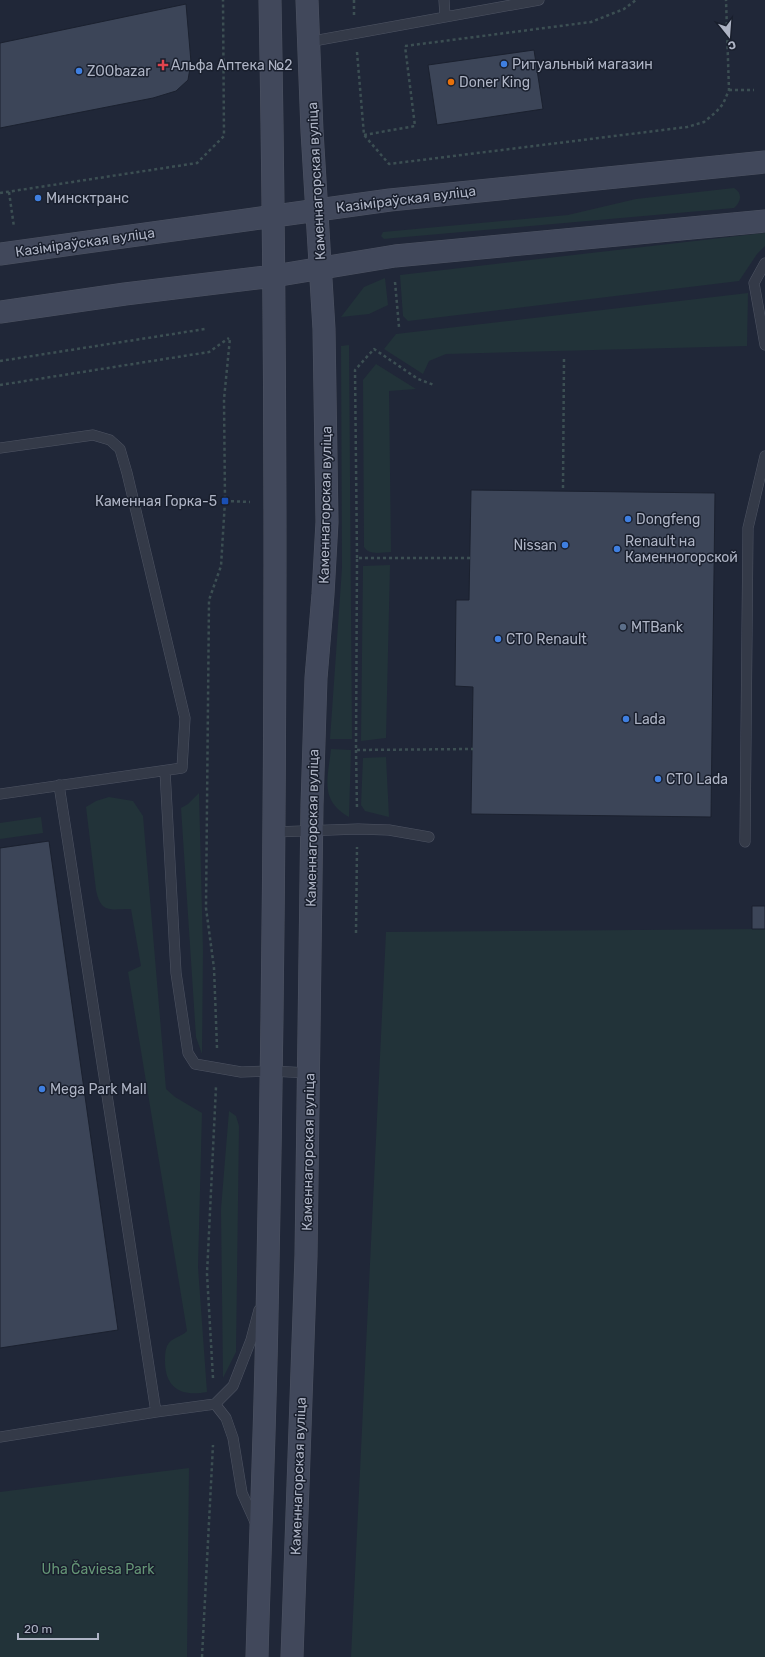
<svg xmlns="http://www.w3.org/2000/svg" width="765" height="1657" font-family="Rubik,sans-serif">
<rect width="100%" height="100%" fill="#202738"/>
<path fill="#223339" d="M734 188C743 193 741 202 734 208L394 238 384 239 381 236 383 232 568 215 636 199Z
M765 233V246L757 254 739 281 408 321 403 316 400 275Z
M385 278 388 305 369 314 341 317 364 287Z
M748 293 747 346 446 354 429 361 423 374 384 349 396 334Z
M349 345 352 739H330L342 568 341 346Z
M376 364 416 389 389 391 391 552C381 552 370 556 364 547L363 380Z
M390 565 386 738 361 741 363 566Z
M331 749 351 750 349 817C319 800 328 778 331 749Z
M386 757 389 817 365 811 361 805 363 758Z
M199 793 203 951 202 1054 196 1037 181 808 188 804Z
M109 797 133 801 143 816 166 1089 175 1097 202 1113 198 1267 207 1392C181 1397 165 1388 165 1361 165 1356 165 1351 167 1346 171 1337 182 1337 187 1331L128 972 141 966 131 909C110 909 101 914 96 890L86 807 96 801Z
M41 817 43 833 0 839V823Z
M765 929V1657H351L386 932Z
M229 1111 236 1116 239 1126 236 1352 223 1378 221 1209Z
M189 1468 187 1657H0V1492Z"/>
<path fill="#3c4558" stroke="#1b212f" d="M186 4 191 62 188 80 176 91 153 98 0 128V43Z
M534 50 543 109 437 125 428 65Z
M471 490 715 493 711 817 471 814 473 687 455 686 456 600H469Z
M49 841 118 1330 0 1348V848Z
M752 906H765V929H752Z"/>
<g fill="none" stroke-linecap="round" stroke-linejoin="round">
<defs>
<path id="lane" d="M444 0 445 16
M308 42 539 0
M765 263 754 283 765 345
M0 448 93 435 110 440 120 449 127 473 185 718 182 768 0 794
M165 771 176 973 188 1053 195 1064 241 1072 271 1071 309 1073
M59 785 156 1412 215 1404 233 1386 251 1340 259 1310
M274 832 358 829 389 830 429 837
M745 842 748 528 765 456
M215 1404 226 1418 233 1438 242 1493 256 1524
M0 1437 156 1412"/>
<path id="secondary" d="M0 254 390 200 765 162
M0 312 125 294 274 276 395 256 765 221
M257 1657C260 1543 265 1429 267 1316 276 877 278 438 270 0
M292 1657 306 1256 312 805 316 678 323 594 327 522 324 329 312 131 307 0"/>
</defs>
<use href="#lane" stroke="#4e5463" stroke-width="11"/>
<use href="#secondary" stroke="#4e5463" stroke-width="23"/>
<path stroke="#3c4f53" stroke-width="2.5" stroke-dasharray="3 3" stroke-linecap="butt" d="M354 0V15
M405 46 591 22 624 9 636 0
M357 52 364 135 389 164 687 127 704 122 716 112 723 104 729 90 726 0
M729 90H754
M364 135 415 126 405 46
M9 192 14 227
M0 193 197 163 224 136 223 0
M395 282 399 327
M0 361 205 329
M0 385 209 352 229 338
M563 488 564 359
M225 501 250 502
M357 558 355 370 374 349 418 379 434 385
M470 558H357L356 750 473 749
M356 750 357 810
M356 933 357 847
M217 1048 214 968 206 908 209 600 221 566 225 501 224 399 230 338
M213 1378 207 1274 216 1087
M202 1657 213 1445"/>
<use href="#lane" stroke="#343a48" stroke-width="10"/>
<use href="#secondary" stroke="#41485b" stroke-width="22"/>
</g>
<g fill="#3f7fe0" stroke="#191f2d" stroke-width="1.5">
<circle cx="504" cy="64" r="4"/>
<circle cx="79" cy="71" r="4"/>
<circle cx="38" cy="198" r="4"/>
<circle cx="628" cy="519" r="4"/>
<circle cx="565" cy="545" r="4"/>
<circle cx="617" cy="549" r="4"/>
<circle cx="498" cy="639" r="4"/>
<circle cx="626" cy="719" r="4"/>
<circle cx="658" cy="779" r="4"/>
<circle cx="42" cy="1089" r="4"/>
</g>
<path fill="#e0444e" stroke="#191f2d" stroke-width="1.5" d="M161 59h4v4h4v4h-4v4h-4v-4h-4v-4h4z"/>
<circle fill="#e8710a" stroke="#191f2d" stroke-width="1.5" cx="451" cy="82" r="4"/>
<rect fill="#1a4fb4" stroke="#191f2d" stroke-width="1.5" x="221" y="497" width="8" height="8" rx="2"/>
<circle fill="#5c6f8a" stroke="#191f2d" stroke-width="1.5" cx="623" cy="627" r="4"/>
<g text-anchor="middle" stroke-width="3" stroke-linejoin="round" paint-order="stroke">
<g font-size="14" fill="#aeb4c5" stroke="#191f2d" text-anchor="start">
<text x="512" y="69">Ритуальный магазин</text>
<text x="171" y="70">Альфа Аптека №2</text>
<text x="87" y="76">ZOObazar</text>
<text x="459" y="87">Doner King</text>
<text x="46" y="203">Минсктранс</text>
<text x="217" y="506" text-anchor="end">Каменная Горка-5</text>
<text x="636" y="524">Dongfeng</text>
<text x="625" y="546">Renault на<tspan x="625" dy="16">Каменногорской</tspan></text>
<text x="557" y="550" text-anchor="end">Nissan</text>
<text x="631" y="632">MTBank</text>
<text x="506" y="644">СТО Renault</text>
<text x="634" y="724">Lada</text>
<text x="666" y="784">СТО Lada</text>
<text x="50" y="1094">Mega Park Mall</text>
</g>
<g font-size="14" fill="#aeb4c5" stroke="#191f2d">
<text transform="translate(316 181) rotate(-93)" y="5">Каменнагорская вуліца</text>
<text transform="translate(406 199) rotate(-7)" y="5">Казіміраўская вуліца</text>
<text transform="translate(85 242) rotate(-8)" y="5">Казіміраўская вуліца</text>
<text transform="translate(325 505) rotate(-89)" y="5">Каменнагорская вуліца</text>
<text transform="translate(312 828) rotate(-89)" y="5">Каменнагорская вуліца</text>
<text transform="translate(308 1152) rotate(-89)" y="5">Каменнагорская вуліца</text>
<text transform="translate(298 1476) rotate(-88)" y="5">Каменнагорская вуліца</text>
</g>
<g font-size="14" fill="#659676" stroke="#191f2d">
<text x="98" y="1574">Uha Čaviesa Park</text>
</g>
</g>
<g transform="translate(729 36) rotate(163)" stroke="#191f2d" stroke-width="3" paint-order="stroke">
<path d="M0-3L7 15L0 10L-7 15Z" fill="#aeb4c5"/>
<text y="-6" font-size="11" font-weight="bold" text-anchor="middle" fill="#aeb4c5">С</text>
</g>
<path d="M18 1633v6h80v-6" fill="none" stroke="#aeb4c5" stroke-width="2"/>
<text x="24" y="1633" font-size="12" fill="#aeb4c5" stroke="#191f2d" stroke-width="3" paint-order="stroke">20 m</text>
</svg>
